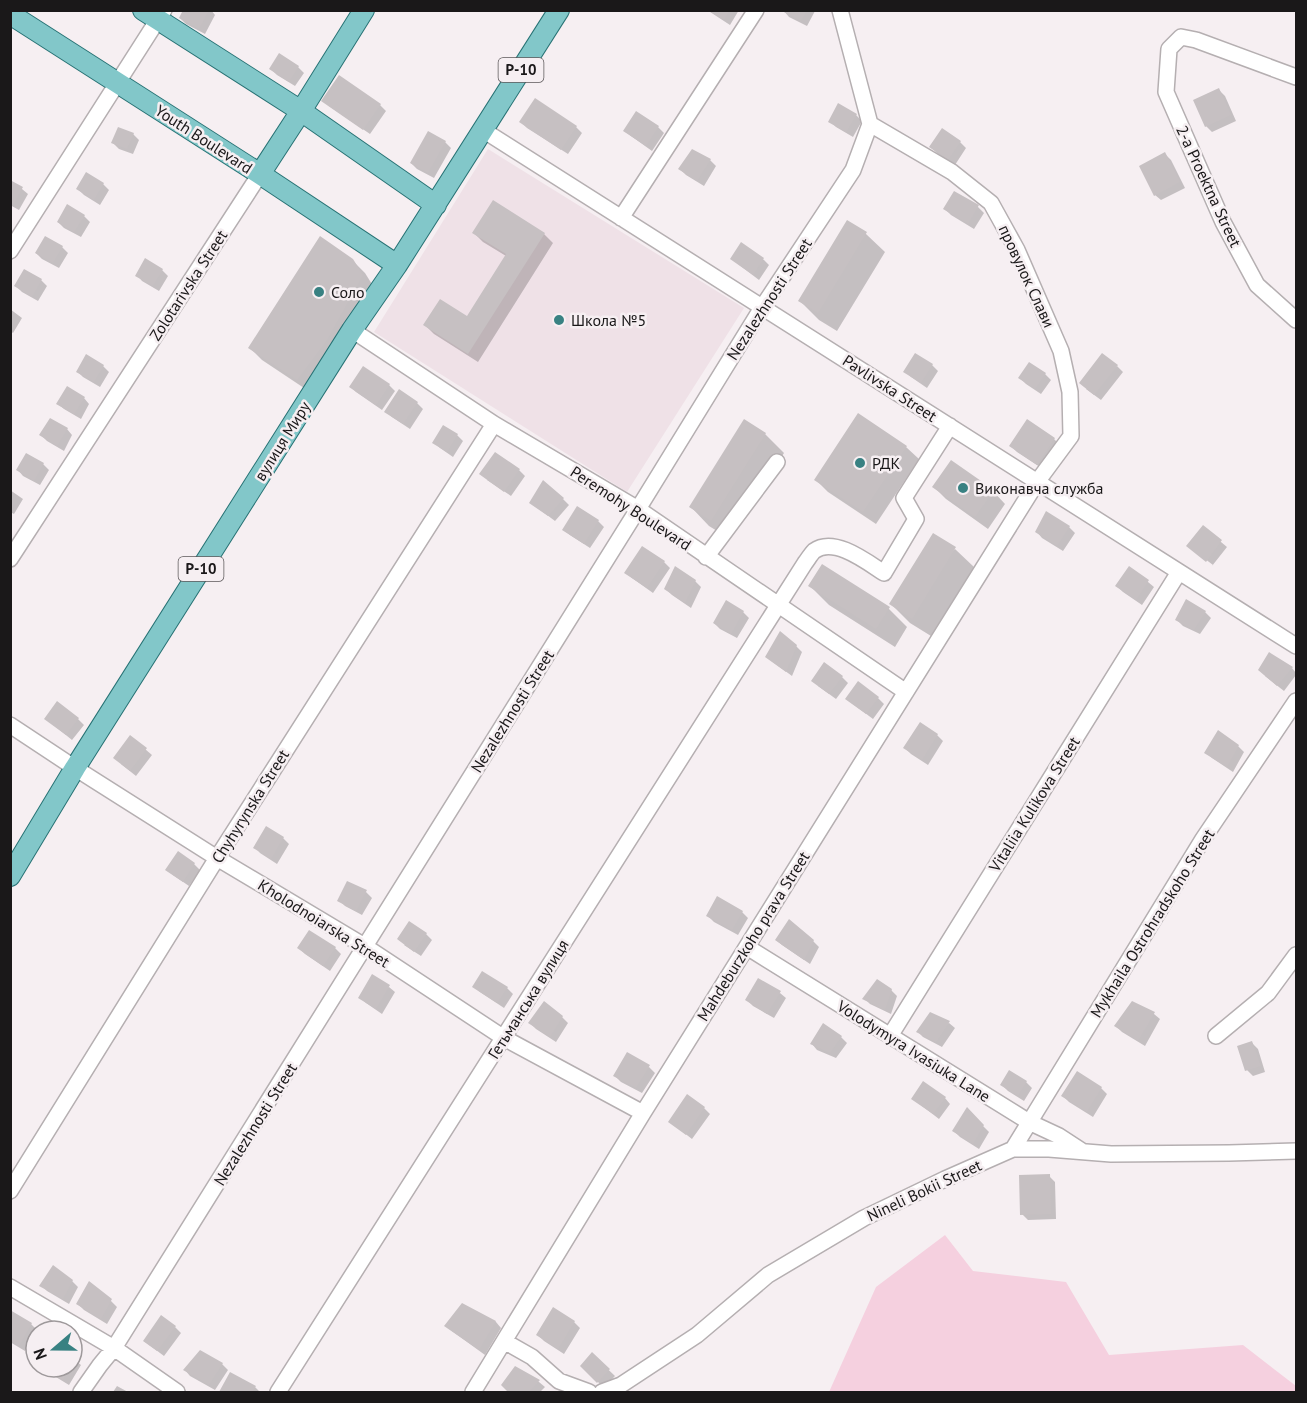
<svg xmlns="http://www.w3.org/2000/svg" width="1307" height="1403" font-family="'PT Sans',sans-serif">
<rect width="100%" height="100%" fill="#f6eff2"/>
<path fill="#efe1e7" d="M488 149 744 308 627 492 374 332Z"/>
<path fill="#f5d0df" d="M945 1235 973 1271 1066 1282 1109 1355 1243 1345 1296 1386V1392H829L876 1287Z"/>
<path fill="#0003" d="M185 10H211L215 15 205 34 186 24 180 18Z
M707 10H739L730 25Z
M783 10H814L815 11 807 26 789 17Z
M298 67 304 73 295 86 277 75 271 69Z
M340 77 380 105 386 111 370 134 329 106Z
M1219 90 1225 96 1236 121 1212 132 1206 126Z
M637 113 658 127 664 133 652 151 631 136 625 131Z
M856 115 862 121 853 137 836 127 830 121Z
M521 122 576 127 582 133 568 154 527 128Z
M133 134 139 140 133 154 119 149 113 143Z
M445 142 451 148 434 178 417 169 411 163Z
M960 142 966 148 955 165 937 153 931 147Z
M1165 154 1171 160 1185 188 1161 200 1155 195Z
M710 160 716 166 704 186 686 175 680 169Z
M10 182 22 189 28 194 19 210 10 205Z
M103 184 109 190 100 205 84 195 78 189Z
M978 207 984 213 974 229 951 215 945 209Z
M84 216 90 222 81 237 64 228 58 222Z
M848 222 866 234 885 252 837 331 819 320 800 301Z
M474 233 544 234 553 243 478 362 434 334 425 325 467 318 506 256 483 242Z
M742 244 764 260 769 265 759 280 738 264 732 259Z
M62 247 68 253 59 268 42 259 36 253Z
M352 260 365 273 375 289 310 392 262 360 250 348Z
M162 270 168 276 159 291 142 281 137 275Z
M25 271 41 280 47 286 38 301 22 292 16 286Z
M10 309 22 318 13 333 10 331Z
M916 355 932 365 938 371 927 388 911 377 905 371Z
M103 366 109 372 100 387 83 377 78 372Z
M1117 366 1123 372 1101 400 1086 389Z
M1045 374 1051 380 1041 394 1026 384 1020 378Z
M389 385 395 391 382 410 356 392 350 386Z
M400 391 417 403 423 409 410 429 392 417 386 411Z
M84 398 89 404 81 419 64 409 58 404Z
M67 429 72 435 64 451 47 441 41 435Z
M765 434 784 453 730 539 709 526 691 507Z
M457 435 463 441 453 457 440 448 434 442Z
M1054 439 1060 445 1043 469 1017 452 1011 446Z
M906 447 919 459 876 524 828 492 816 480Z
M43 464 49 470 40 485 23 476 18 470Z
M519 470 525 476 511 496 487 480Z
M934 487 993 491 1005 504 988 529 946 499Z
M10 490 23 499 14 514 10 512Z
M563 499 569 505 555 521 531 503Z
M598 521 604 527 590 548 570 535 564 530Z
M1069 527 1075 533 1063 551 1042 538 1037 532Z
M1203 527 1227 547 1212 566 1213 565 1192 549Z
M955 549 974 567 931 636 910 623 891 604Z
M664 562 670 568 653 593 632 578 626 573Z
M1129 568 1148 582 1154 587 1142 605 1123 592 1117 586Z
M695 581 701 587 691 608 672 595 666 589Z
M810 586 889 609 907 627 895 647 829 605Z
M743 612 749 618 737 638 720 629 714 623Z
M1205 612 1211 618 1200 634 1183 626 1177 620Z
M796 646 802 652 792 676 773 662Z
M1292 668 1296 673V675L1284 691 1265 676Z
M842 677 848 683 836 699 818 686Z
M878 698 884 704 873 719 853 704Z
M46 719H78L84 725 72 740Z
M920 724 937 735 943 741 928 765 911 754 905 748Z
M131 737 152 755 136 776 121 764Z
M1238 746 1244 752 1233 772 1212 758 1206 752Z
M267 828 283 838 289 844 277 864 260 853 255 847Z
M178 853 194 864 200 870 189 886 173 875 167 870Z
M366 892 372 898 362 915 345 906 339 900Z
M742 912 748 918 738 935 714 922 708 916Z
M426 934 432 940 421 956 404 945Z
M776 940 813 941 819 947 810 964 782 945Z
M299 948H335L341 954 330 971 305 954Z
M474 986 507 988 513 994 504 1008 480 992Z
M389 987 395 992 382 1014 366 1003 360 997Z
M891 990 897 996 891 1014 870 1004 864 998Z
M780 993 786 998 774 1018 753 1006 747 1000Z
M1133 1003 1154 1014 1160 1019 1145 1046 1122 1032 1116 1026Z
M562 1017 568 1023 556 1042 536 1029 530 1023Z
M949 1023 955 1028 942 1047 923 1037 918 1032Z
M841 1037 847 1043 836 1058 817 1050 812 1044Z
M1252 1043 1258 1049 1265 1072 1253 1076 1247 1070Z
M649 1067 655 1073 642 1093 621 1082 615 1076Z
M1026 1082 1032 1088 1024 1101 1008 1091 1002 1085Z
M1101 1088 1107 1094 1093 1117 1069 1102 1063 1096Z
M945 1098 950 1104 939 1119 913 1099Z
M704 1108 710 1114 692 1139 670 1122Z
M967 1110 989 1132 979 1149 960 1137 954 1131Z
M1049 1176 1055 1182 1056 1219 1028 1220 1022 1214Z
M72 1281 78 1287 69 1304 47 1291 41 1285Z
M111 1301 117 1307 107 1324 84 1310 78 1304Z
M462 1305 496 1322 501 1328 485 1355 452 1331Z
M10 1313 31 1324 37 1330 25 1351 10 1342Z
M574 1322 580 1328 564 1354 544 1341 538 1335Z
M175 1327 181 1333 164 1356 144 1341Z
M200 1352 222 1364 228 1370 215 1390 190 1376 185 1370Z
M592 1354 615 1376 604 1388 582 1366Z
M72 1358 81 1365 69 1385 46 1371 41 1367H72Z
M515 1368 539 1382 545 1387 540 1392H510L503 1384Z
M230 1374 255 1387 260 1392H221Z
M117 1386 128 1392H113Z"/>
<path fill="#c6c0c2" d="M183 10H209L199 29 179 18Z
M708 10H730L724 20Z
M780 10H807L801 21Z
M279 53 299 66 289 82 269 69Z
M339 75 381 104 363 130 321 101Z
M1219 88 1231 115 1205 127 1193 100Z
M535 98 577 126 561 150 519 122Z
M838 103 857 114 846 132 828 122Z
M636 111 659 126 646 146 623 131Z
M118 127 134 133 127 149 111 143Z
M942 128 961 141 948 160 929 147Z
M428 131 446 141 428 173 410 163Z
M692 149 711 159 697 181 678 169Z
M1165 152 1180 182 1154 196 1139 166Z
M86 172 104 183 94 200 76 189Z
M10 180 23 187 13 205 10 203Z
M954 191 979 205 968 224 943 209Z
M493 200 545 233 468 354 423 325 440 299 467 316 506 254 472 233Z
M67 204 85 215 74 232 57 222Z
M847 220 867 232 818 313 798 301Z
M45 236 63 246 53 263 35 253Z
M320 236 353 259 363 275 327 340 297 380 248 348Z
M741 242 764 258 753 275 730 259Z
M145 258 163 269 153 286 135 276Z
M24 269 42 279 32 297 14 286Z
M915 353 933 364 921 383 903 372Z
M1102 353 1118 365 1094 395 1079 383Z
M86 354 104 365 94 382 76 372Z
M1029 362 1046 373 1035 389 1018 378Z
M363 366 390 384 376 405 349 387Z
M67 386 85 397 74 414 56 404Z
M399 389 418 402 403 424 384 412Z
M858 413 907 446 863 512 814 480Z
M50 418 68 428 57 446 39 435Z
M744 419 766 433 711 521 689 507Z
M1027 419 1055 438 1037 465 1009 446Z
M443 425 458 434 447 452 432 443Z
M495 452 520 469 504 492 479 474Z
M26 453 44 463 34 481 16 470Z
M951 460 994 490 975 517 932 487Z
M543 480 564 498 548 516 529 503Z
M577 506 599 520 584 544 562 530Z
M1046 511 1070 526 1057 546 1035 532Z
M1203 525 1222 540 1206 562 1186 546Z
M933 533 956 547 912 619 889 604Z
M642 546 665 561 647 588 624 573Z
M822 564 890 607 876 629 808 586Z
M675 566 696 580 685 603 664 589Z
M1129 566 1149 580 1136 600 1115 586Z
M1186 599 1206 611 1194 630 1175 620Z
M726 600 744 611 731 634 713 623Z
M780 631 797 645 786 672 765 657Z
M1269 652 1293 667 1277 686 1258 670Z
M824 662 843 676 829 694 811 681Z
M858 681 879 697 866 714 845 699Z
M57 701 79 718 66 735 44 719Z
M920 722 938 734 922 760 903 748Z
M1218 730 1239 745 1227 767 1204 753Z
M130 735 147 748 130 771 113 758Z
M266 826 284 837 271 859 253 848Z
M178 851 195 863 183 882 165 870Z
M347 881 367 890 356 911 337 901Z
M717 896 743 911 732 930 706 916Z
M789 919 814 940 804 960 775 940Z
M409 921 427 933 414 952 397 939Z
M309 930 336 947 323 966 297 948Z
M482 971 508 987 497 1003 472 987Z
M372 974 390 985 376 1009 358 998Z
M758 978 781 991 767 1014 745 1000Z
M877 979 892 989 885 1010 862 999Z
M544 1001 563 1016 550 1037 528 1023Z
M1132 1001 1155 1012 1138 1041 1114 1026Z
M930 1012 950 1021 936 1042 916 1032Z
M823 1023 842 1036 830 1053 810 1044Z
M1252 1041 1261 1066 1245 1071 1237 1046Z
M627 1052 650 1065 636 1088 613 1076Z
M1009 1070 1027 1081 1018 1096 1000 1085Z
M1077 1071 1102 1087 1087 1112 1061 1096Z
M923 1081 946 1097 933 1114 911 1099Z
M687 1094 705 1107 686 1135 668 1122Z
M967 1107 984 1125 973 1144 952 1131Z
M1050 1174 1051 1214 1020 1215 1019 1175Z
M53 1265 73 1280 63 1299 39 1286Z
M89 1281 112 1299 101 1319 76 1304Z
M462 1303 496 1321 479 1350 444 1326Z
M553 1307 575 1321 558 1349 536 1335Z
M10 1310 32 1323 19 1346 10 1341Z
M161 1315 176 1326 157 1351 143 1341Z
M200 1350 223 1363 209 1385 183 1370Z
M592 1352 610 1369 597 1383 580 1366Z
M515 1366 540 1380 529 1392H508L501 1385Z
M40 1367H70L63 1380Z
M230 1372 256 1386 252 1392H219Z"/>
<g fill="none" stroke-linecap="round" stroke-linejoin="round">
<defs>
<path id="minor" d="M1296 77 1196 40 1181 37 1169 49 1166 92 1223 222 1257 285 1296 320
M483 130 1296 646
M621 218 756 10
M10 251 164 10
M352 330 494 424 638 509 906 692
M706 557 777 462
M10 559 260 174
M10 725 75 768 217 858 366 947 504 1038 643 1113
M747 947 1029 1122 1059 1136 1082 1151
M890 1036 1179 572
M1216 1036 1268 993 1296 955
M1013 1149 1203 839 1296 701
M10 1191 217 858 494 424
M10 1287 114 1348 177 1392
M504 1341 532 1357 559 1381 589 1392
M81 1392 100 1365 114 1348 638 509 763 306 853 170 870 124 840 10
M278 1392 805 563C808 559 811 554 814 551 834 536 867 562 884 573L916 519 904 498 950 426
M473 1392 643 1113 1037 482 1071 436 1070 392 1061 351 1017 250 991 203 952 172 870 124
M602 1392 621 1385 697 1335 768 1275 864 1218 945 1179 1013 1149H1049L1111 1154 1229 1153 1296 1151"/>
<path id="major" d="M143 10 301 111 436 205
M10 14 260 174 397 265
M260 174 301 111 364 10
M10 876 75 768 352 330 397 265 559 10"/>
</defs>
<use href="#minor" stroke="#b5afb1" stroke-width="18"/>
<use href="#major" stroke="#277274" stroke-width="22"/>
<use href="#minor" stroke="#fff" stroke-width="15"/>
<use href="#major" stroke="#82c7c9" stroke-width="20"/>
</g>
<g fill="#388182" stroke="#f6eff2" stroke-width="2">
<circle cx="319" cy="292" r="6"/>
<circle cx="559" cy="320" r="6"/>
<circle cx="860" cy="463" r="6"/>
<circle cx="963" cy="488" r="6"/>
</g>
<g text-anchor="middle" stroke-width="5" stroke-linejoin="round" paint-order="stroke">
<g fill="#f6eff2" stroke="#5c585a" stroke-width="1.5">
<rect x="498.5" y="58" width="45" height="24" rx="4.5"/>
<rect x="178.5" y="557" width="45" height="24" rx="4.5"/>
</g>
<g font-size="15" font-weight="bold" fill="#1a1819">
<text x="521" y="75">Р-10</text>
<text x="201" y="574">Р-10</text>
</g>
<g font-size="16" fill="#1a1819" stroke="#f6eff2">
<text transform="translate(204 139) rotate(33)" y="6">Youth Boulevard</text>
<text transform="translate(1209 186) rotate(65)" y="6">2-a Proektna Street</text>
<text transform="translate(1027 276) rotate(65)" y="6">провулок Слави</text>
<text transform="translate(188 285) rotate(-57)" y="6">Zolotarivska Street</text>
<text transform="translate(769 299) rotate(-57)" y="6">Nezalezhnosti Street</text>
<text transform="translate(890 388) rotate(33)" y="6">Pavlivska Street</text>
<text transform="translate(282 441) rotate(-58)" y="6">вулиця Миру</text>
<text transform="translate(631 508) rotate(33)" y="6">Peremohy Boulevard</text>
<text transform="translate(512 711) rotate(-58)" y="6">Nezalezhnosti Street</text>
<text transform="translate(1034 804) rotate(-58)" y="6">Vitaliia Kulikova Street</text>
<text transform="translate(250 806) rotate(-58)" y="6">Chyhyrynska Street</text>
<text transform="translate(324 923) rotate(32)" y="6">Kholodnoiarska Street</text>
<text transform="translate(1152 923) rotate(-58)" y="6">Mykhaila Ostrohradskoho Street</text>
<text transform="translate(753 936) rotate(-58)" y="6">Mahdeburzkoho prava Street</text>
<text transform="translate(528 999) rotate(-58)" y="6">Гетьманська вулиця</text>
<text transform="translate(914 1051) rotate(32)" y="6">Volodymyra Ivasiuka Lane</text>
<text transform="translate(255 1124) rotate(-58)" y="6">Nezalezhnosti Street</text>
<text transform="translate(924 1190) rotate(-25)" y="6">Nineli Bokii Street</text>
</g>
<g font-size="16" fill="#1a1819" stroke="#f6eff2" text-anchor="start">
<text x="331" y="298">Соло</text>
<text x="571" y="326">Школа №5</text>
<text x="872" y="469">РДК</text>
<text x="975" y="494">Виконавча служба</text>
</g>
</g>
<rect width="1307" height="1403" fill="none" stroke="#1a1819" stroke-width="24"/>
<g transform="translate(54 1349) rotate(250)"><circle r="28" fill="#f6eff2" stroke="#9e999b" stroke-width="1.5"/>
<path d="M0-4.5L10 22L0 15L-10 22Z" fill="#388182"/>
<text y="-9" font-size="16" font-weight="bold" text-anchor="middle" fill="#1a1819">N</text>
</g>
</svg>
